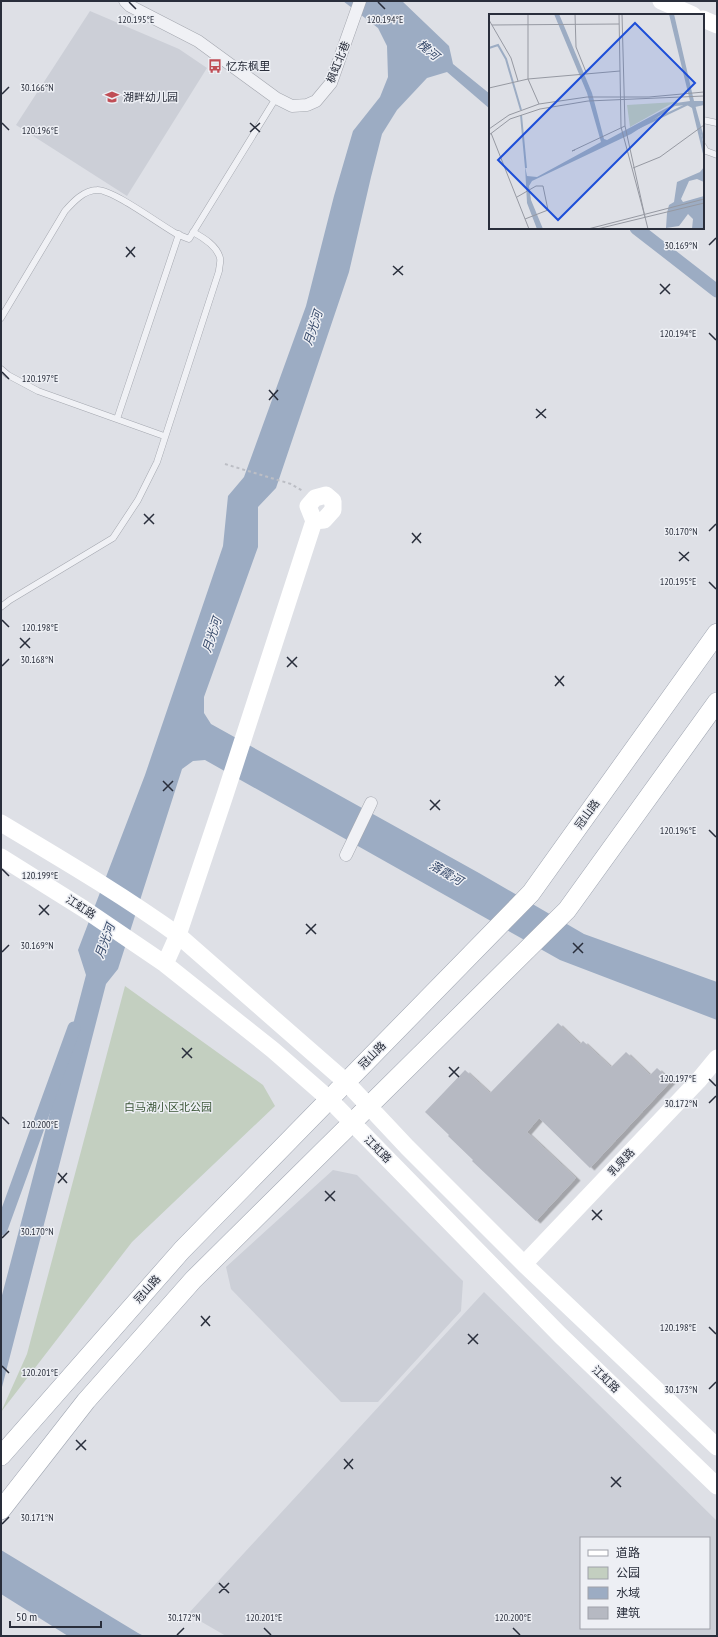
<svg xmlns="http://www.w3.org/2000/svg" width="718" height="1637" font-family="'PT Sans Narrow','Noto Sans SC',sans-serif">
<defs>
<filter id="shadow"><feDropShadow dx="4.5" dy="2.5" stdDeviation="0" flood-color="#0004"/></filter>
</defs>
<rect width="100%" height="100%" fill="#dee0e6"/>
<path fill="#cccfd7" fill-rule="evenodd" d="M90 11 179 49 207 68 127 196 16 125Z
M333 1170 357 1175 463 1281 461 1311 378 1402H341L231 1289 226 1267Z
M484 1292 717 1521V1636H226L188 1614ZM581 1538H709V1628H581Z"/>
<path fill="#c3cfc0" d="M125 986 263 1085 275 1106 132 1242 1 1412 27 1354Z"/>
<path fill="#9cacc3" d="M343 1H402L449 46 453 64 490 94V109L447 72 427 78 397 110 382 134 371 177 349 272 276 488 258 507V547L204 697V713L211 724 479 873 584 934 717 982V1020L560 960 205 760 193 761 182 769 118 969 106 984 1 1391V1299L86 975 78 950 145 775 223 546 228 496 244 477 306 306 334 196 353 131 380 97 388 77 387 46 378 28Z
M1 1550 138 1633 144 1636H68L1 1594Z"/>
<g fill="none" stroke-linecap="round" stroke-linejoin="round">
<path stroke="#9cacc3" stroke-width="13" d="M636 228 717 291
M1 1229 74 1028"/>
</g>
<path fill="#b6b9c2" filter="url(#shadow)" d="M558 1023 580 1044 583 1041 611 1067 626 1052 650 1075 657 1068 671 1081 590 1168 539 1118 527 1132 576 1178 536 1221 472 1161 473 1160 448 1136 449 1135 425 1112 465 1070 490 1093Z"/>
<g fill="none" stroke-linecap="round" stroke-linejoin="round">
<defs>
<path id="lane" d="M703 120 717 123
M703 146 706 151 717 155
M1 318 65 211C73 202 84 190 97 190 112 189 159 224 175 233 179 235 184 237 189 239L276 98
M1 369 8 375 38 391 164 436
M117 419 179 234
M1 607 10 600 113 538 138 500 157 462 219 271C219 267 221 262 220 258 217 246 204 238 193 232"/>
<path id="street" d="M125 1 130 6 198 41 276 98 292 106 307 105 316 101 331 83 360 1
M346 855 371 803"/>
<path id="primary" d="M1 1456 182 1250 531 893 717 633
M1 1510 86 1401 193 1280 567 910 717 702"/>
</defs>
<use href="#lane" stroke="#a4a7af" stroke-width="7"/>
<use href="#street" stroke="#a4a7af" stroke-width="13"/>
<use href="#primary" stroke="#9ea4b0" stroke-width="20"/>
<path stroke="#bcbec5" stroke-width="2" stroke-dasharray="3 3" stroke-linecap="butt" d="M225 464 291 484 303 491"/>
<use href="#lane" stroke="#f0f1f5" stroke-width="6"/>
<use href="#street" stroke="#f0f1f5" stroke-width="12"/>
<path stroke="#fff" stroke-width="17" d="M661 1 693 15
M703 19 717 25
M1 823C61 859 121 894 178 935L346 1082 407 1147 524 1264 717 1447
M1 857 84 909 165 964 273 1050 329 1099 560 1335 717 1486
M165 964 178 935 225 795 314 521 324 520 333 510V501L326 495 315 498 308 506 314 521
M524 1264 698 1081 717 1058"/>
<use href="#primary" stroke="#fff" stroke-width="19"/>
</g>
<path fill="none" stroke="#292e3b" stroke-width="1.5" d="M129 2 136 9M378 2 385 9M2 94 9 87M2 123 9 130M250 123 260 132M250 132 260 123M709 245 716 238M126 247 135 257M126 257 135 247M393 266 403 275M393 275 403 266M660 284 670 294M660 294 670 284M709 333 716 340M2 372 9 379M269 390 278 400M269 400 278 390M536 409 546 418M536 418 546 409M144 514 154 524M144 524 154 514M709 531 716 524M412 533 421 543M412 543 421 533M679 552 689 561M679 561 689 552M709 582 716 589M2 620 9 627M20 638 30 648M20 648 30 638M287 657 297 667M2 666 9 659M287 667 297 657M555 676 564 686M555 686 564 676M163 781 173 791M163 791 173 781M430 800 440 810M430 810 440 800M709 830 716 837M2 869 9 876M39 905 49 915M39 915 49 905M306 924 316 934M306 934 316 924M573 943 583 953M2 952 9 945M573 953 583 943M182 1048 192 1058M182 1058 192 1048M449 1067 459 1077M449 1077 459 1067M709 1079 716 1086M709 1103 716 1096M2 1117 9 1124M58 1173 67 1183M58 1183 67 1173M325 1191 335 1201M325 1201 335 1191M592 1210 602 1220M592 1220 602 1210M2 1238 9 1231M201 1316 210 1326M201 1326 210 1316M709 1327 716 1334M468 1334 478 1344M468 1344 478 1334M2 1366 9 1373M709 1389 716 1382M76 1440 86 1450M76 1450 86 1440M344 1459 353 1469M344 1469 353 1459M611 1477 621 1487M611 1487 621 1477M2 1524 9 1517M219 1583 229 1593M219 1593 229 1583M264 1628 271 1635M513 1628 520 1635M177 1635 184 1628"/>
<defs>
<symbol id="bus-bare" viewBox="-9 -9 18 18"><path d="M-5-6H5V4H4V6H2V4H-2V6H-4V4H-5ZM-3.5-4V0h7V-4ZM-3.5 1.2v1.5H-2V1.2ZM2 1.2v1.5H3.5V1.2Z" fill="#c04e56" stroke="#edeff4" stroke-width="2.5" paint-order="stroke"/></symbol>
<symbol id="school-bare" viewBox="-9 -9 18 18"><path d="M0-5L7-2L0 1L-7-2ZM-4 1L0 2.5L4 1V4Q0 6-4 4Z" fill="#c04e56" stroke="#edeff4" stroke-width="2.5" paint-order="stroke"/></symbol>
</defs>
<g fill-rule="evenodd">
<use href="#bus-bare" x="205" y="56" width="20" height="20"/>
<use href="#school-bare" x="102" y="87" width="20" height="20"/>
</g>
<g text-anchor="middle" stroke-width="3" stroke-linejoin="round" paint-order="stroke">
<g font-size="11" fill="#292e3b" stroke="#edeff4">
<text transform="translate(338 62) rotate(-68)" y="4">枫虹北巷</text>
<text transform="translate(587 814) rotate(-54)" y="4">冠山路</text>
<text transform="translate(81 907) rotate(33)" y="4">江虹路</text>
<text transform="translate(372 1055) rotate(-45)" y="4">冠山路</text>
<text transform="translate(378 1149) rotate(45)" y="4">江虹路</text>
<text transform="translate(621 1162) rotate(-47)" y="4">乳泉路</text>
<text transform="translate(147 1289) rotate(-48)" y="4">冠山路</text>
<text transform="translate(606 1379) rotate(44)" y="4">江虹路</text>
</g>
<g font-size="11" fill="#292e3b" stroke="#edeff4" text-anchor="start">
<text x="226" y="70">忆东枫里</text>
<text x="123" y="101">湖畔幼儿园</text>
</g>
<g font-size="11" fill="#3b5637" stroke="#edeff4">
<text x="168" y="1111">白马湖小区北公园</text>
</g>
<g font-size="12" font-style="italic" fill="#374a6b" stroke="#edeff4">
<text transform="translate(428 50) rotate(40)" y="4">槐河</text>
<text transform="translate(313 328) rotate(-72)" y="4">月光河</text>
<text transform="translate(212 635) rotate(-72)" y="4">月光河</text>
<text transform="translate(446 873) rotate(30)" y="4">落霞河</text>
<text transform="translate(105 941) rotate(-70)" y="4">月光河</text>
</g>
</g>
<g transform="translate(489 14)">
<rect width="215" height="215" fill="#dee0e6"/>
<path d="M187 88 180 91 141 113 138 91Z" fill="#c3cfc0"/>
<path d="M65 0H70L73 7 103 79 115 125 118 126 187 89 201 87 180 0H185L205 87H215V91L206 93 215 132V144L203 94 198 91 186 92 142 120 43 167 40 172 42 186 54 215H48L38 189 36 152 38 162 48 163 112 128 98 79ZM215 153V168L208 165 200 167 192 185 194 188 215 182V215H203L204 205 199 200 190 212 177 214 178 199 180 191 185 188 188 168 211 158Z" fill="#9cacc3"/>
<path fill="none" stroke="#9cacc3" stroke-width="2" d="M0 34 9 31 17 45 32 96M205 91 215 127M32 101 37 154M149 114 199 90"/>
<path fill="none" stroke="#9699a2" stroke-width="1" d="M39 0V65L50 90M86 0 87 33 97 58M130 0 132 113 156 203M133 0 136 112 156 203M0 6 22 44 29 67M3 11 130 10M0 74 39 65 131 57M0 115 20 101 50 90 98 83H160L215 78M2 119 40 215M0 121 21 105 51 95 99 87 215 82M86 136 83 137 136 112M144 154 171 143 215 111M28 183 47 172H54L59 196 36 205M156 203 159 215M99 215 215 185M108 215 215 189"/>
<path fill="#1d4ed8" fill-opacity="0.15" stroke="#1d4ed8" stroke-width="2" d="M146 9 206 69 69 206 9 146Z"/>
<rect width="215" height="215" fill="none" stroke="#292e3b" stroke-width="2"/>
</g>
<g font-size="10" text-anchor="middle" fill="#292e3b" stroke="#edeff4" stroke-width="3" stroke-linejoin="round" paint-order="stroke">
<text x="136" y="23">120.195°E</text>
<text x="385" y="23">120.194°E</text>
<text x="37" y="91">30.166°N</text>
<text x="40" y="134">120.196°E</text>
<text x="681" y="249">30.169°N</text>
<text x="678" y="337">120.194°E</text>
<text x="40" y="382">120.197°E</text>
<text x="681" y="535">30.170°N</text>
<text x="678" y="585">120.195°E</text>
<text x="40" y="631">120.198°E</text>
<text x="37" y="663">30.168°N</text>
<text x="678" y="834">120.196°E</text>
<text x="40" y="879">120.199°E</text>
<text x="37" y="949">30.169°N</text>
<text x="678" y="1082">120.197°E</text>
<text x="681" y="1107">30.172°N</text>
<text x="40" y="1128">120.200°E</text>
<text x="37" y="1235">30.170°N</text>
<text x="678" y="1331">120.198°E</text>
<text x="40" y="1376">120.201°E</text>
<text x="681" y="1393">30.173°N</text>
<text x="37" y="1521">30.171°N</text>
<text x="184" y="1621">30.172°N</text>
<text x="264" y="1621">120.201°E</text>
<text x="513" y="1621">120.200°E</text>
</g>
<rect width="718" height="1637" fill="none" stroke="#292e3b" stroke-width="4"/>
<rect x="580" y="1537" width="130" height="92" fill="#edeff4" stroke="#9fa2aa"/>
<rect x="588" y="1550" width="20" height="6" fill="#ffffff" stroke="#9fa2aa"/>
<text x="616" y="1557" font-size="12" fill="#292e3b">道路</text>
<rect x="588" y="1567" width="20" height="12" fill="#c3cfc0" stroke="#9fa2aa"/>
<text x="616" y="1577" font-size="12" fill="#292e3b">公园</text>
<rect x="588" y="1587" width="20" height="12" fill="#9cacc3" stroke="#9fa2aa"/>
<text x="616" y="1597" font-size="12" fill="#292e3b">水域</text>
<rect x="588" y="1607" width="20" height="12" fill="#b6b9c2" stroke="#9fa2aa"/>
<text x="616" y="1617" font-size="12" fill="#292e3b">建筑</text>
<path d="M10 1621v6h91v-6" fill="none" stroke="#292e3b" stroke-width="2"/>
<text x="16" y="1621" font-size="12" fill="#292e3b" stroke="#edeff4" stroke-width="3" paint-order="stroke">50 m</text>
</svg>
